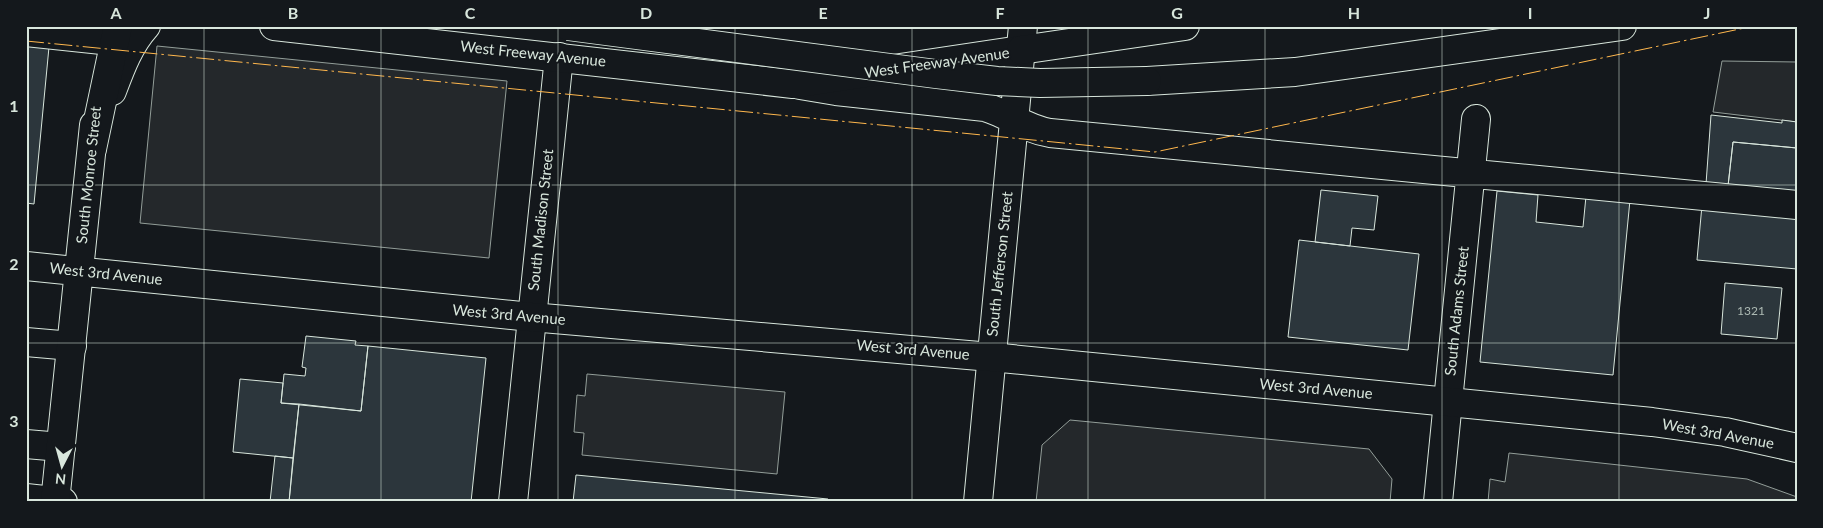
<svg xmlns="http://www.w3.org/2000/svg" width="1823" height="528" font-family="Lato,sans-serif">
<rect width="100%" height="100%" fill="#14181c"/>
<path fill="#24282b" stroke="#939e99" d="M157 46 507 81 489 258 140 223Z
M1722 61 1797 62V122L1713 112Z
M587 374 785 392 777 474 582 455 584 433 574 432 577 395 585 396Z
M1070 420 1369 449 1392 479 1390 502H1036L1042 445Z
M1509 453 1747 479 1797 497V499L1796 502H1488L1490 479 1505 482Z"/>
<path fill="#2c363c" stroke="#d8e6dc" d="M26 45 49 47 34 204 26 203Z
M1711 115 1782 123V120L1797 122V148L1733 142 1728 186 1706 184Z
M1733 142 1797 148V193L1728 186Z
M1321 190 1378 196 1374 230 1352 228 1350 246 1315 242Z
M1497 191 1538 195 1536 222 1583 227 1586 196 1630 200 1613 375 1480 362Z
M1702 205 1797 215V269L1697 260Z
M1299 240 1419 254 1408 350 1288 337Z
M1725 283 1782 288 1777 339 1721 334Z
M306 336 356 341 355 345 368 346 361 411 281 403 284 374 305 376 306 368 302 367Z
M368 346 486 358 471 502H289L299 404 361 411Z
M240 379 283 383 281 403 299 404 293 458 233 452Z
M275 456 293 458 289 502H270Z
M576 475 828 499V502H573Z"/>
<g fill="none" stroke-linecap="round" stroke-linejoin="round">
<defs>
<path id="minor" d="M26 32 102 40
M800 85 836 91 985 107C1009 114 1025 129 1050 133L1797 205
M26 342 72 346
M26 444 61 447
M26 498 63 502
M513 502 559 57
M978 502 1023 26
M1438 502 1476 119"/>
<path id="major" d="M274 26 793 84 1021 50
M112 91C121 67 129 45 146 26
M26 266 531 317 991 357 1652 422 1725 432 1797 448
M55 502 94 125"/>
<path id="highway" d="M1021 50 1185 26
M1147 81 1295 72 1622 26
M92 149 118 26"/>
</defs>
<use href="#minor" stroke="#d8e6dc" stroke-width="30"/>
<use href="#major" stroke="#d8e6dc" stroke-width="30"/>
<use href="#highway" stroke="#d8e6dc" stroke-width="30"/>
<use href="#minor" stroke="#14181c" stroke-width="28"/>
<use href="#major" stroke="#14181c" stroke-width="28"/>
<use href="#highway" stroke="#14181c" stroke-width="28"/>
<defs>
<path id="highway-bridge" d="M568 26 936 74 997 81 1040 83 1147 81"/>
</defs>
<use href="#highway-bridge" stroke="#d8e6dc" stroke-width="30" stroke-linecap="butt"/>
<use href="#highway-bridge" stroke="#14181c" stroke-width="28"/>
<path stroke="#ffb74d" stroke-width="1" stroke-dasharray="18 4 2.5 4" stroke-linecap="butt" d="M26 41 1155 152 1754 26"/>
</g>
<path fill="none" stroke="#d8e6dc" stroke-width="1" stroke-opacity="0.55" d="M204 26V502M381 26V502M558 26V502M735 26V502M912 26V502M1088 26V502M1265 26V502M1442 26V502M1619 26V502M26 185H1797M26 343H1797"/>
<g text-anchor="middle" stroke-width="4" stroke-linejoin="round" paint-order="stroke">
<g font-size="12" fill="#adbab4">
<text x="1751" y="315">1321</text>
</g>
<g font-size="15" fill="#d8e6dc" stroke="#14181c">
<text transform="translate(533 54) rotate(6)" y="5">West Freeway Avenue</text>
<text transform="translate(937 63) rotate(-8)" y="5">West Freeway Avenue</text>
<text transform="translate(89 175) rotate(-84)" y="5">South Monroe Street</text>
<text transform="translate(541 220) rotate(-84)" y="5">South Madison Street</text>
<text transform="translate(1000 264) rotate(-84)" y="5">South Jefferson Street</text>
<text transform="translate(106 274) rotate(6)" y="5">West 3rd Avenue</text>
<text transform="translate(1457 311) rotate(-84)" y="5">South Adams Street</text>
<text transform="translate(509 315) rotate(5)" y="5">West 3rd Avenue</text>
<text transform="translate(913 350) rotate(5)" y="5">West 3rd Avenue</text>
<text transform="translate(1316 389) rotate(5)" y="5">West 3rd Avenue</text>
<text transform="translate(1718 434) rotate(10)" y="5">West 3rd Avenue</text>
</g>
</g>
<rect width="1823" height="528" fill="none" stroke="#14181c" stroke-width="55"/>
<g transform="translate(62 466) rotate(186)" stroke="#14181c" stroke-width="4" paint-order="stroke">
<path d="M0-4L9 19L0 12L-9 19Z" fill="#d8e6dc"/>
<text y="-8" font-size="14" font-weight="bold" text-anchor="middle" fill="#d8e6dc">N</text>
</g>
<rect x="28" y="28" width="1768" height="472" fill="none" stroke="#d8e6dc" stroke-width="2"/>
<g font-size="16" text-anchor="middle" font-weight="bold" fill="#d8e6dc">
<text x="116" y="19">A</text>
<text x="293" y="19">B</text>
<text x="470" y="19">C</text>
<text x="646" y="19">D</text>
<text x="823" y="19">E</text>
<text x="1000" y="19">F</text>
<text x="1177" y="19">G</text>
<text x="1354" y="19">H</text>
<text x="1530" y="19">I</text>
<text x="1707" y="19">J</text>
<text x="14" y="112">1</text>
<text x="14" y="270">2</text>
<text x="14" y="427">3</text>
</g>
</svg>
